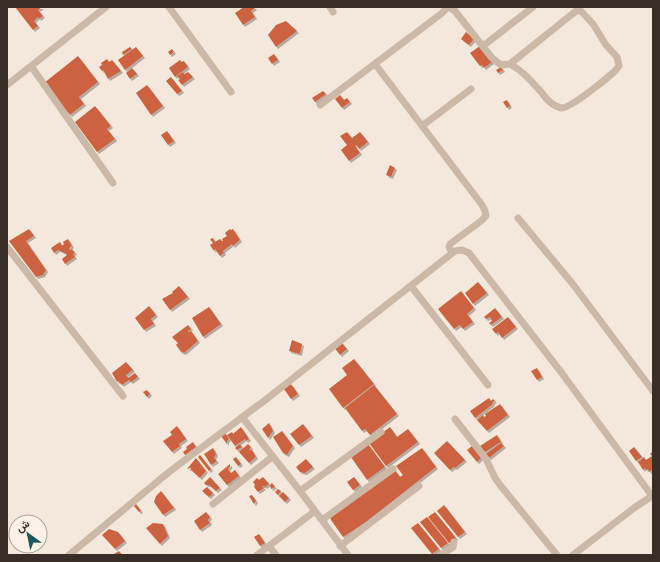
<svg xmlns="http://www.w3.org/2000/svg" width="660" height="562" font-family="Cabin,Vazirmatn,sans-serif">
<defs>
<filter id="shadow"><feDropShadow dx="2" dy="2" stdDeviation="0" flood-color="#0004"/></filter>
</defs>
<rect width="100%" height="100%" fill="#f3e8db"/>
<path fill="#cd623f" filter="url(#shadow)" d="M15 7H42L38 10 43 16 39 19 38 17 34 21 38 26 33 30Z
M244 7H254L255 8 251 11 255 17 243 25 235 13Z
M286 21 297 31 276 47 268 35 276 25Z
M466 32 474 39 469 45 461 39Z
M480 46 492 62 484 68 482 65 480 66 470 53Z
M130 47 132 49 123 55 122 52Z
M136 47 143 56 125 70 118 60Z
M172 49 174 52 170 55 168 52Z
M274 54 278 60 272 64 268 58Z
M78 56 98 82 79 97 84 104 70 115 44 83Z
M107 59 109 62 112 60 121 71 108 79 103 70 102 71 99 67 102 65 101 63Z
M180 60 182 62 184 61 188 67 175 77 169 68Z
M501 67 503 70 498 73 496 70Z
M132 68 137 74 130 79 126 73Z
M183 72 184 74 188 72 193 77 182 85 178 80 180 79 177 76Z
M171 77 182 91 177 94 166 81Z
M147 85 163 106 151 115 136 93Z
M323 91 326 94 315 102 312 98Z
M340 95 344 100 347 98 350 102 342 108 335 99Z
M507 100 510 106 507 108 503 102Z
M95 106 111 126 107 129 115 139 97 152 75 122Z
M167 131 174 141 168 145 161 135Z
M347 132 352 138 360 132 368 142 359 149 357 145 355 146 360 153 349 161 341 150 347 145 340 136Z
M390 165 395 168 391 177 386 175Z
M29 229 34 236 26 241 46 270 43 275 36 277 9 241Z
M230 229 231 230 233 229 240 240 233 246 232 244 223 251 224 253 220 256 215 249 214 251 210 245 213 243 210 239 213 238 215 242 220 239 222 241H223L222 239 227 236 225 233Z
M68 239 72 246 69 248 70 250 72 249 75 253 73 254 75 257 65 264 62 259 67 255 65 253 58 250 54 253 51 248 60 242 62 246 64 244 63 242Z
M478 282 487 293 473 304 465 293Z
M179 286 188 297 170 310 162 299 173 293 172 292Z
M461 291 474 308 467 314 473 322 463 329 460 325 454 329 438 309Z
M149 306 156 315 151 319 154 324 144 330 135 318Z
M209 307 221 324 203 337 192 318Z
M495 308 502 317 491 325 489 323 492 321 490 317 486 319 484 317Z
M508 317 516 327 502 338 498 332 496 334 492 329Z
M188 325 191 329 188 331 189 332 191 331 198 341 184 353 183 352 182 353 176 345 178 343 172 337Z
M292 340 302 344 300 354 289 351Z
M341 342 347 349 340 355 334 347Z
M354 359 374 384 343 408 329 389 347 375 342 368Z
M126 362 133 370 126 375 128 378 135 373 138 377 131 382 129 380 122 385 118 381 117 382 112 373Z
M537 368 542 377 537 380 531 371Z
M291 384 298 394 291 399 284 389Z
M374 385 397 414 370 435 365 429 362 431 345 408Z
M147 390 150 394 147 397 143 392Z
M489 398 491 401 493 399 495 401 492 403 493 404 475 418 470 411Z
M500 404 508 415 487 431 477 420 483 415 484 417 486 416 485 414Z
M269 423 273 431 268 438 262 429Z
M303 424 312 436 299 445 290 434Z
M177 426 186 439 179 444 180 446 172 452 163 441 172 435 170 432Z
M241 427 249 439 246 441 245 439 235 446 227 435 232 432 233 434Z
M390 427 397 437 408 429 418 442 386 466 369 443Z
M282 431 293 446 287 455 283 453 273 437Z
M225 433 229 439 227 441V444L221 436Z
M497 435 501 442 485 452 482 449 480 446Z
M447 441 465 460 455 468 454 467 450 470 434 453Z
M193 442 196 447 185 455 183 452 187 449 186 447Z
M501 443 504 446 489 458 486 454Z
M240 444 242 447 237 450 235 448Z
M248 444 251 447 249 450H252L256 457 249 463 239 452Z
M368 444 385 467 367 480 351 457Z
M472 446 482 457 477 462 467 450Z
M634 447 642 457 636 461 629 451Z
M213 448 216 454 214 458 217 461 211 465 204 454Z
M422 448 436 467 366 522 343 537 331 520 330 515 394 469 400 477 403 475 396 466Z
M653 451V469L649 472 648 469 646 470 645 468 643 470 638 462 644 457 646 460 652 456 650 454Z
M200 455 211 469 209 471 198 457Z
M236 457 241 464 238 466 233 459Z
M196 458 206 471 200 478 191 470V468L187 469Z
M306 459 313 467 305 473 300 472 296 467Z
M230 464V467L228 469 231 473 235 470 239 476 227 485 218 474Z
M210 477 220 488 216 491 209 485H206L204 483Z
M263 477 269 484 265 487 264 486H262L264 488 258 492 254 487 255 485 253 482 257 478 259 480Z
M354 477 360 485 353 490 347 482Z
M272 483 275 487 271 489 270 485Z
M207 487 213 493 209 497 202 491Z
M278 489 281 491 278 495 275 492Z
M161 491 174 508 163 515 154 502 156 496Z
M283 492 289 498 285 502 279 496Z
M252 495 256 501 254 504 249 496Z
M136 504 141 511 139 512 134 506Z
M444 505 465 532 458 537 437 511Z
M206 512 210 517 208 520 210 523 200 530 194 521Z
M435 512 456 538 449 543 428 517Z
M427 517 448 543 441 548 420 522Z
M153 523 163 524 168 536 160 544 146 528Z
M418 523 439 549 432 554 411 528Z
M109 529 118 532 125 541 115 549 102 535Z
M259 534 265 543 260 546 254 537Z
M119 551 122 555H116L114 554Z"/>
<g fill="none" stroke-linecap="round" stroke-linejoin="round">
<path stroke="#ccb8a6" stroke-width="7" d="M169 7 231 92
M330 7 333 12
M453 7 455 11 492 58 501 65 510 64 576 11H581L593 24 606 45 617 57 619 66 614 72C606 79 570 109 561 108 553 106 546 99 542 93 532 82 523 71 510 64
M483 46 533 7
M375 64 473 193 482 205 485 211 486 216 481 221 450 244 449 247 452 253
M31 66 113 183
M7 85 106 7
M320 105 441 14 448 7 455 11
M422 126 471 89
M518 218 572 283 653 391
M7 247 123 396
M411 286 488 385
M242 417 300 491 348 555
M455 419 486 459 495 478 500 485 557 555
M300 491 381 432
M213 504 272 457
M322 520 393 469
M269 546 276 555
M340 546 419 486
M69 555 169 472 264 401 455 251 462 250 469 253 561 372 652 496 634 508 573 555
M257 555 315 511
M441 555 453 547 454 542"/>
</g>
<rect width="660" height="562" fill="none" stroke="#382d27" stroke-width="16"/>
<g transform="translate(28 534) rotate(327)"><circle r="19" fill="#fbf2e8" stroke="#ada39b"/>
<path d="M0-3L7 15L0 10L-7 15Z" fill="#1a585c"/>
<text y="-6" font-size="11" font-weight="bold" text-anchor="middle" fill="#382d27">ش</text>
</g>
</svg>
